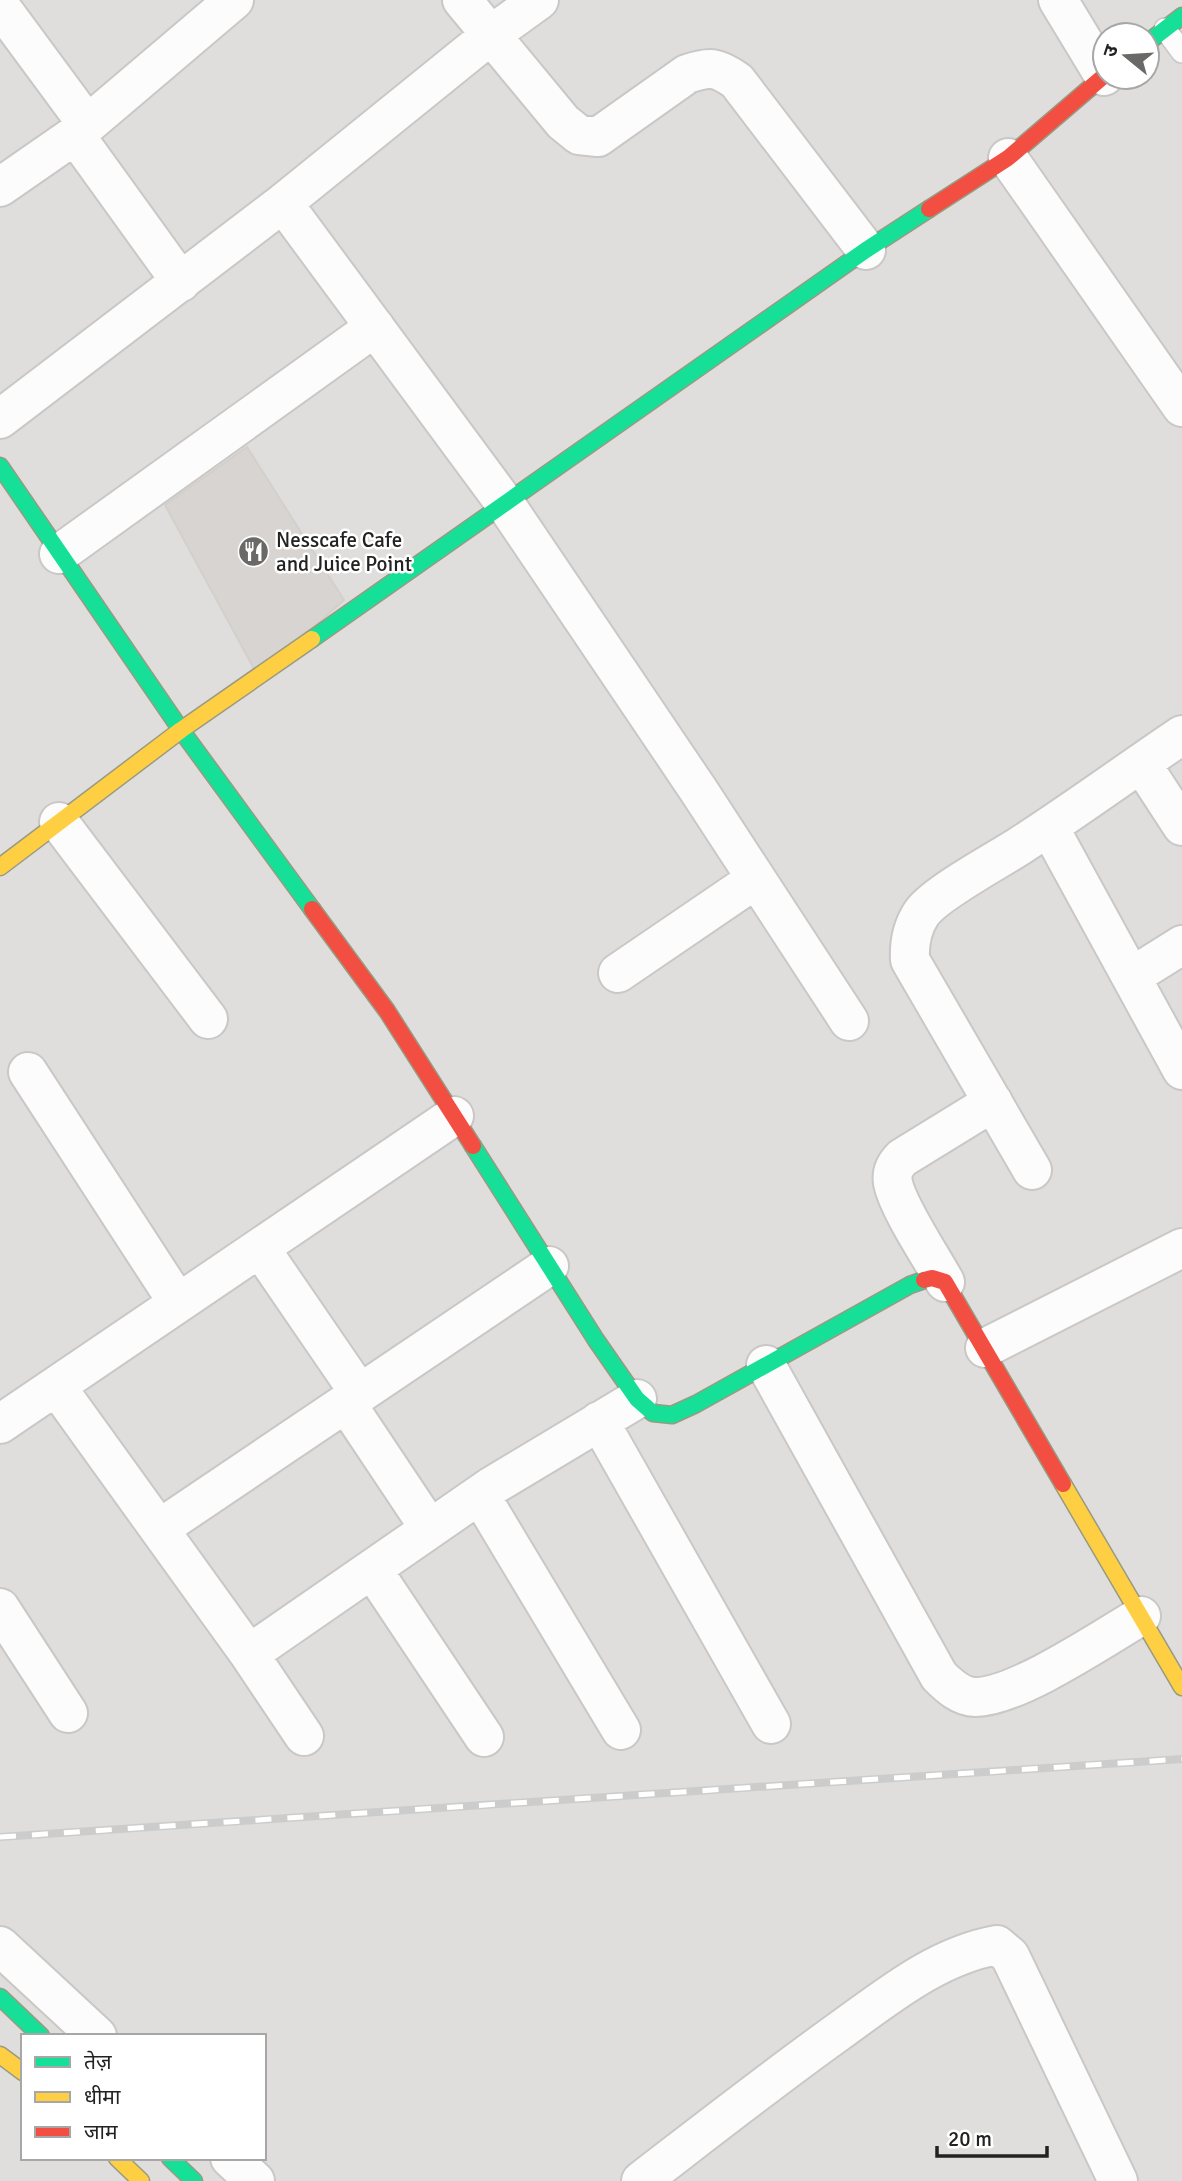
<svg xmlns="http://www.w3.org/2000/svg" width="1182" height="2181" font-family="Signika,'Noto Sans Devanagari',sans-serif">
<rect width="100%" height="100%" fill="#f0eeeb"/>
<path fill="#dfdedc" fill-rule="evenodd" d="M0 0H1182V2181H0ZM1105 35H1147V77H1105ZM23 2036H264V2158H23Z"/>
<path fill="#d7d4d2" stroke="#d3d0cc" stroke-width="2" d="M247 447 344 600 258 676 165 505Z"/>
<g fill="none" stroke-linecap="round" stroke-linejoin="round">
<defs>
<path id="lane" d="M1165 29 1182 52"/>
<path id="street" d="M462 0 563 122 579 135 598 137 687 74C711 66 717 67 737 81L866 250
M1058 0 1104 76
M0 6 87 124
M1008 158 1182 407
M0 187 75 135
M283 203 506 505 699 791 849 1021
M181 282 75 135 234 0
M0 419 283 203 492 34 539 0
M59 554 375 327
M1141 763 1182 826
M59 822 208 1019
M1049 827 1182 1070
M618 973 756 879
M1131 977 1182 945
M28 1072 178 1303
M1032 1170 910 960C909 943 912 928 921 914 933 895 996 861 1018 847 1074 811 1127 772 1182 735
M260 1248 360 1394
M945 1282C932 1258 898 1208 893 1183 891 1172 895 1165 902 1158L993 1102
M985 1348 1182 1248
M766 1365 939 1676C949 1686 961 1697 975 1697 1015 1698 1104 1638 1141 1616
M56 1386 249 1654 304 1736
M346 1403 430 1529
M599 1421 771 1724
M0 1424 454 1116
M480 1495 621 1730
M159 1529 549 1266
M372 1569 484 1737
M0 1608 68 1713
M249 1654 492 1486 637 1399
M0 1946 97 2036
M230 2158 255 2181
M641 2181C706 2131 771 2080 838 2032 887 1997 936 1956 997 1945L1010 1956 1118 2181"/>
<path id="fast" d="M1147 43 1182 16
M0 466 181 730 312 909
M312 639 866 250 929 209
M473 1146 596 1340 637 1399 653 1413 672 1415 696 1404 910 1285 924 1280
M0 1997 41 2036
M170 2158 194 2181"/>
<path id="slow" d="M0 867 181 730 312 639
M1063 1484 1182 1687
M0 2055 23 2072
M117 2158 141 2181"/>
<path id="jam" d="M929 209 1008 158 1105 75
M312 909 387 1011 473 1146
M924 1280 932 1278 945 1282 1063 1484"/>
</defs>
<use href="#lane" stroke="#c9c8c7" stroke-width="24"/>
<use href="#street" stroke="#c9c8c7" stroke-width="42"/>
<use href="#fast" stroke="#999a82" stroke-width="19"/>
<use href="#slow" stroke="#999a82" stroke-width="19"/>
<use href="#jam" stroke="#999a82" stroke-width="19"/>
<use href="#lane" stroke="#fdfcfc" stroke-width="21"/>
<use href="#street" stroke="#fdfcfc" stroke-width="38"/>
<use href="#fast" stroke="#16e098" stroke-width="16"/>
<use href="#slow" stroke="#ffcf43" stroke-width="16"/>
<use href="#jam" stroke="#f24e42" stroke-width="16"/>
<defs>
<path id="rail" d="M0 1837 1182 1759"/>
</defs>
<use href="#rail" stroke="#ccc" stroke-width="8"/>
<use href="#rail" stroke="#fff" stroke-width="5" stroke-dasharray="16" stroke-linecap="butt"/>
</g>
<defs>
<symbol id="restaurant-disc" viewBox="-11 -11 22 22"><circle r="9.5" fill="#6a6968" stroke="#fff"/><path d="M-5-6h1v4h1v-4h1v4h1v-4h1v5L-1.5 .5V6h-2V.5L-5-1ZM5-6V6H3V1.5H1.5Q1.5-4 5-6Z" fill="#fff"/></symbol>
</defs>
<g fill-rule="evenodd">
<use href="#restaurant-disc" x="236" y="534" width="35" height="35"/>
</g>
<g text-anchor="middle" stroke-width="5" stroke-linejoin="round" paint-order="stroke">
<g font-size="21" fill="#222" stroke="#fff" text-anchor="start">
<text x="276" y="547">Nesscafe Cafe<tspan x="276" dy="24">and Juice Point</tspan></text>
</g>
</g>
<rect x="21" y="2034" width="245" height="126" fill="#ffffff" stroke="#a7a7a7" stroke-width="2"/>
<rect x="35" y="2057" width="35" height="10" fill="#16e098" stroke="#a7a7a7" stroke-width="2"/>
<text x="84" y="2069" font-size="21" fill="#222222">तेज़</text>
<rect x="35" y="2092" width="35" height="10" fill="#ffcf43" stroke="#a7a7a7" stroke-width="2"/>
<text x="84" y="2104" font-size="21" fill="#222222">धीमा</text>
<rect x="35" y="2127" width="35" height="10" fill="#f24e42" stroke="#a7a7a7" stroke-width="2"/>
<text x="84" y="2139" font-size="21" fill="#222222">जाम</text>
<g transform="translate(1126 56) rotate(288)"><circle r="33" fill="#ffffff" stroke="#a7a7a7" stroke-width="2"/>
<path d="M0-5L12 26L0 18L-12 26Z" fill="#6a6968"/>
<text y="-10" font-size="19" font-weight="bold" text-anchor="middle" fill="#222222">उ</text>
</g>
<path d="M937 2146v10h110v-10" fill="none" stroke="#222222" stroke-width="3.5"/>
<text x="948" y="2146" font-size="21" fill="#222222" stroke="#ffffff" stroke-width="5" paint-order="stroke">20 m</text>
</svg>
